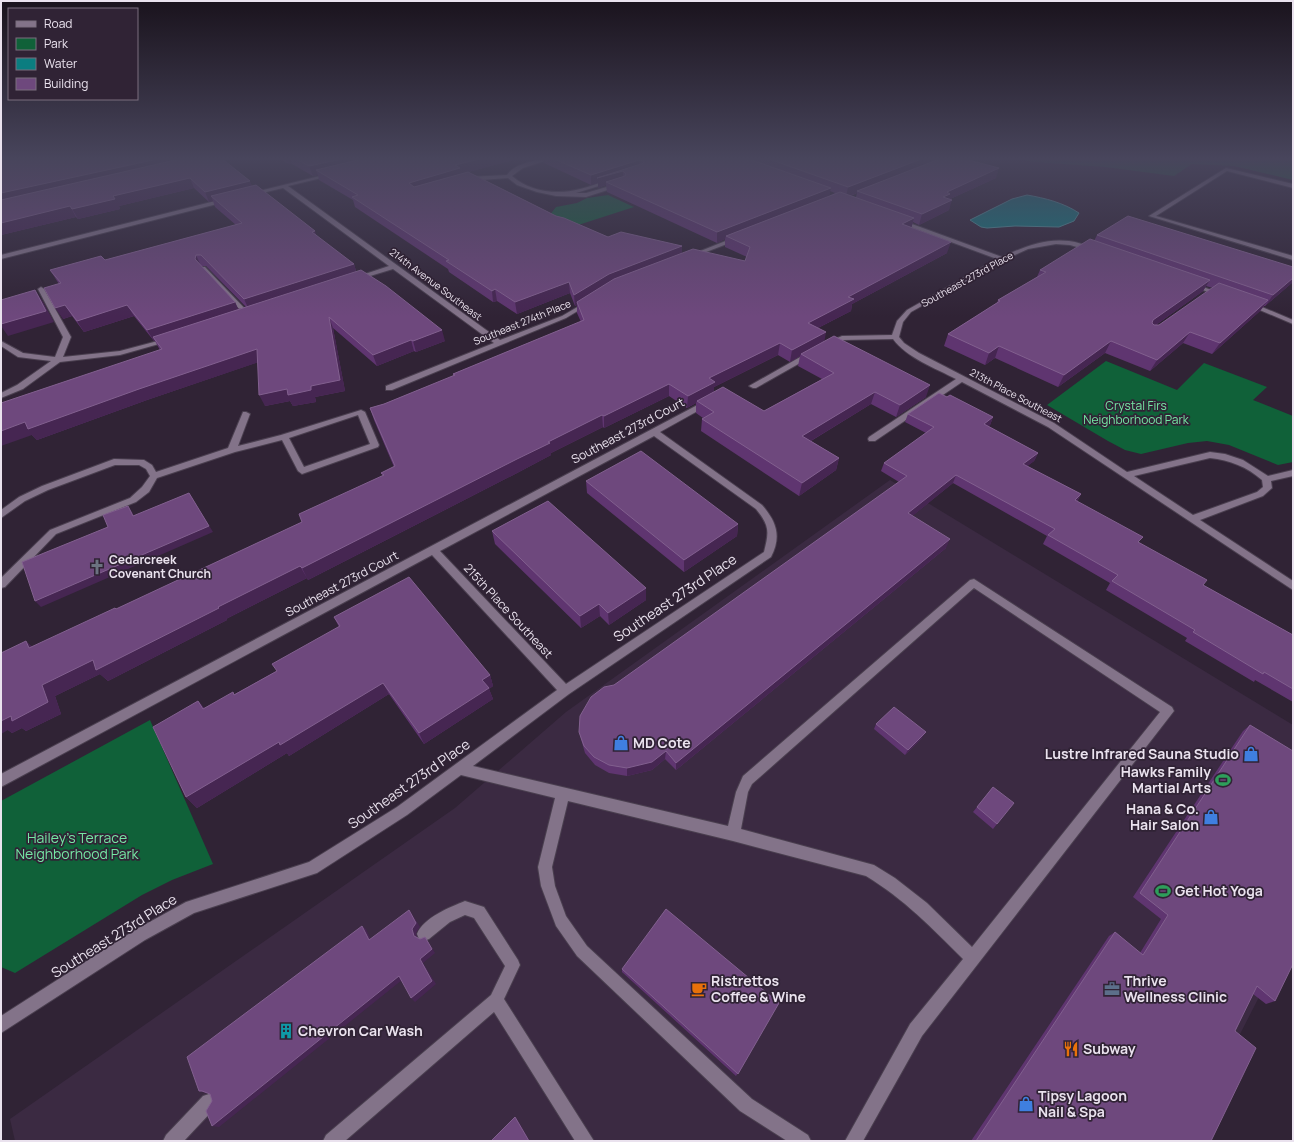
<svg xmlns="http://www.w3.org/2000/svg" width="1294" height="1142" font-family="Manrope,sans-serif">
<rect width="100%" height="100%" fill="#302335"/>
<path fill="#3b2a42" d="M890 480 1293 725V931L1185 1141H15L10 1119 455 808 566 712Z"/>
<path fill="#106139" d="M608 195 634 207 572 227 549 216 556 207 577 203 587 198Z
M1106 361 1177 390 1204 363 1267 387 1253 400 1293 416V462L1278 465 1229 445 1207 441 1188 443 1141 454 1125 450 1108 441 1047 405Z
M150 720 213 864 172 880 142 895 15 973 1 967V801Z"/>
<path fill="#1b5e3a" d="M1009 158H1293V180L1234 166 1192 164 1174 176 1105 167 1035 162Z"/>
<path fill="#0b7d80" stroke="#4e9ba1" d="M1027 195C1045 198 1064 203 1079 213L1074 221 1059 227 1015 226 987 228 981 227 970 220 1012 199Z"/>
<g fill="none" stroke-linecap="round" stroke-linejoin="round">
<defs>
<path id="minor" d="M548 158H554L523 168 512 176C529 192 558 195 580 189 590 187 600 182 610 179L612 180V182L576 193H586L620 183 623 185 586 197 556 196 537 192 517 185 508 178 467 181 464 179 467 177 507 175C515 163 535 161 548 158Z
M1226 168 1293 184V188L1227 171 1156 216 1293 256V260L1149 216Z
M332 173H334V175L288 186 500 340 562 316 586 302 591 303 566 318 392 390H386V386L494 343 393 269 357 280H353V278L389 266 283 188 250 196 247 194Z
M227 198 229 199V201L1 259V255Z
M897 220H901L1002 257C1023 247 1045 238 1069 241 1077 242 1085 245 1093 248V250L1091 251 1070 245 1056 244 1028 249 1004 260 911 312 903 322 899 337 904 343 919 353 1054 423 1127 472 1210 452 1225 454 1243 460 1268 476 1293 470V476L1271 481 1272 488 1263 496 1200 520 1293 581V590L1048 427 962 382 875 441H869L868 439 869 437 956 379C935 368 907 358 893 339L843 340 827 348H824V344L842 336 892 335 897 321 907 310 997 259 897 222ZM1210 458C1230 460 1247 467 1262 480L1263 487 1257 492 1193 515 1134 476Z
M738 236 741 238 740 239 693 257 688 256Z
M201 267H205L249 313V315H245L201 269Z
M1189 283H1193L1224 295 1219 296 1189 285Z
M41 287 44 289 71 337 63 357 120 351 169 338 173 340 120 355 60 362 23 389 1 398V393L17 385 51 361 18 357 1 346V341L23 353 55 357 63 337 38 289Z
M1250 302 1293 320V324L1248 305 1247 304Z
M809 352H815L816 354 756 388H753L749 386Z
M705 401H708L712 403 660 432 762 505C776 521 782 536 771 557L569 694 473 766 728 826 736 792 743 776 970 580 974 579 1172 707 1174 711 922 1036 863 1141H845L910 1024 963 959C931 927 905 900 866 876L733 841 568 801 552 867 555 886 566 916 587 946 752 1099 808 1135 811 1141H787L740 1111 577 956 556 926 541 886 538 867 555 798 461 775 407 815 317 873 194 913 145 940 1 1033V1016L135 930 186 902 309 862 397 807 557 690 432 555 1 787V774ZM654 436 756 509C770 526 769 532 764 552L566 684 440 551ZM974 588 1160 712 972 947 927 903 895 878 874 865 741 829 748 792 752 784Z
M361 410 365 412 379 445 378 447 302 474 298 471 282 440 235 452 157 478 149 492 136 502 56 534 5 587 1 588V578L50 530 130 498 142 487 150 476 146 469 139 465H115L48 490 25 501 1 518V510L19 497 42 486 114 459 144 460 152 465 156 472 228 448 243 412H246L250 414 238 446 281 435ZM358 415 370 444 304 467 289 438Z
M465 901 484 907 518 960 520 965 504 999 594 1141H575L494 1012 345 1141H323L326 1135 491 995 505 966 474 918 465 915 450 922 429 939 424 941 419 939 417 934C423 918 450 907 465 901Z
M209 1094 215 1096 217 1102 215 1108 184 1141H163L166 1135 203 1096Z"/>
</defs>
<use href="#minor" stroke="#4a3f4f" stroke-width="2"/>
<use href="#minor" fill="#837389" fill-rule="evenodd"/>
</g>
<path fill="#5f3570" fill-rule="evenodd" d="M1 158H221L252 186 316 236 354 264 356 271 445 341 416 352 414 351 377 366 333 328 345 391 315 397 316 402 293 406 290 401 265 406 258 362 147 400 37 440 32 435 160 350 155 341H154L134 316 84 332 72 316 63 319 59 284 50 270 105 260 236 225 215 207 213 201 209 202 194 188 119 206 120 209 78 219 76 217 1 235ZM201 266H206L246 307 238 309 235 302Z
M278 158H520L468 172 556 216 608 237 682 253 745 261 747 257 725 247V239L717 243 607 192 606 185 598 188V183L591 185 544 163 543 158 535 159 532 158H938V159L996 178 950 199 949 210 919 225 913 222 911 228 947 253 852 304 851 311 818 328 824 342 926 397 896 417 871 404 811 441 839 458 836 470 799 496 701 431 702 419 703 418 696 413V403L687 408 669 396 604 428 603 427 551 453V455L519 472 308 580 307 578 226 619 227 620 108 681 100 674 55 696 61 714 26 731 22 728 12 733 8 730 115 608 117 609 302 522 383 476 381 473 394 467 374 420 370 408 384 404 454 376 453 374 581 322 577 313V305L575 306 570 293 517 314 497 301 493 302 449 272 448 269 355 207 353 200 319 180 318 175 313 176 292 164H289ZM830 191 835 193 829 196ZM857 193 856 197 851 196ZM778 355 790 362 800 356 798 366 822 379 764 411 714 392V387Z
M1097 235 1293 267V282L1265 306H1264L1260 311 1212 354 1183 343 1150 371 1105 353 1058 387 995 358 985 365 944 346 948 334 997 303 998 300 1037 277 1040 270 1094 241ZM1206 286 1213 288 1159 325H1156L1203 291Z
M947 397 993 417 990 425 988 426 1038 453 1034 461 1027 466 1081 494 1077 502 1203 585 1293 635V702L1255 680 1254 682 1185 641 1187 638 1106 590 1110 583 1043 544 1047 536 953 483 912 516 946 548 676 770 665 759 652 770 627 776 609 773 595 765 585 753 579 732 614 685 899 482 881 471 884 463 926 433 905 422 908 414Z
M586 481 738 524 737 536 684 572 587 493Z
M492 531 646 600 609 625 600 616 581 628 495 544Z
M334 617 490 675 493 686 489 689 493 699 424 744 389 694 289 756 287 753 197 808 186 797 198 701 204 708 235 694 277 671 339 627Z
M876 724 922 738 905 755 874 729Z
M1250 725 1275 1001 1266 1004 1253 994 1235 1031 1211 1141H971L1109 936 1115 932 1140 953 1161 919 1133 897 1243 731Z
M993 787 997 824 993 829 973 812Z
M622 969 779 1003 736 1076 622 972Z"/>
<path fill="#462652" d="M162 158H209L1 204V193Z
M287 158H290L292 164H289Z
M346 158H387L316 170 318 175 313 176 309 166Z
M483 158H520L461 174 412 193 409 183 455 165Z
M924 158H938L937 161 857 191V193L846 197 848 187Z
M639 160V170L623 171V181L606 182V185L598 188V183L591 185V175Z
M999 168 996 178 948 200H952L949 210 919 225 922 214 943 197 947 192Z
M190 178 194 188 119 206 120 209 78 219 72 209 113 196Z
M250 181 254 191 211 196 213 201 209 202 205 192Z
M831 188 829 198 726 236 725 239 717 243V232Z
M70 206 76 217 1 235V223Z
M914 218 911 229 902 224Z
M315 231 319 242 312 232Z
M951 242 947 253 852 304 851 311 806 334 808 323 848 297Z
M682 246V257L577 302V305L575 306 574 295 609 274Z
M196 255 201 266 195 259Z
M354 264 357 275 249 310 244 299Z
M1293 278V282L1265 306 1273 295Z
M1210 280 1203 291 1146 332 1153 320Z
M569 282 570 293 517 314 515 302Z
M495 289 497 301 493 302 492 291Z
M35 290 43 302 54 322 8 336 1 326V324Z
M1268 300 1260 311 1212 354 1220 343Z
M235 302 240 313 153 337 155 341H154L147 330Z
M65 305 72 316 63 319 55 308Z
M127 305 134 316 84 332 77 321Z
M329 317 333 328 345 391 315 397 316 402 293 406 290 401 265 406 259 395 287 389 311 386Z
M442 330 445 341 416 352 413 341Z
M826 332 824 344 801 354 800 356 790 362 792 350Z
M1190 332 1183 343 1150 371 1157 360Z
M411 340 414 351 377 366 373 355Z
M1111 341 1105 353 1058 387 1064 375Z
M780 343 778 355 714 387V394L697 401 696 403 687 408 688 396 709 378Z
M999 346 995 358 985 365 989 353Z
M257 349 262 361 147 400 37 440 32 435 1 446V431L25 422 139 389Z
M669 384V396L604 428V416Z
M930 385 926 397 896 417 900 405Z
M875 392 871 404 799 448 802 436Z
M602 415 603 427 551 453V455L519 472 308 580 302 568 548 442Z
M993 417 990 425 980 433 984 424Z
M1038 453 1034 461 1019 473 1023 464Z
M839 458 836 470 799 496 802 483Z
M956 475 953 483 905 522 908 513Z
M189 493 213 532 41 607 35 601Z
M1081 494 1076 503 1075 500Z
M128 506 132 512 137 522 133 516Z
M738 524 737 536 684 572V560Z
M950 539 946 548 676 770V763Z
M300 566 307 578 226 619 227 620 108 681 100 674 55 696 61 714 26 731 22 728 12 733 8 730 1 734V721L42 685 93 660 218 607Z
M646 588V600L609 625 608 613Z
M599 604 600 616 581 628 580 616Z
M26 641 39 653 29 648Z
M490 675 493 686 489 689 493 699 424 744 419 733 482 680Z
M383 683 389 694 289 756 287 753 197 808 186 797 279 742Z
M198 701 208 712 203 709Z
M926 732 922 738 905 755 908 750Z
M666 751 665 759 652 770 627 776V768Z
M409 910 412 914 420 927 416 933 418 940 414 936 412 929Z
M362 926 366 929 373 944 369 940Z
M425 937 435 953 423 963 436 984 415 1002 411 998Z
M399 976 402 980 219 1127 212 1126Z
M199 1091H202L209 1093H206Z
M515 1117 517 1119 530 1141H529Z"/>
<path fill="#6e487d" stroke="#82608f" d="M1 158H162L1 193Z
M184 158H221L250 181 205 192 190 178 113 196 115 199 72 209 70 206 1 223V200Z
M294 158H346L309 166Z
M366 158H483L455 165 460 168 409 183 414 187 468 172 556 216 564 218 608 237 621 232 682 246 609 274 574 295 569 282 515 302 495 289 492 291 446 261 449 260 352 197 358 195 316 170Z
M552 158H746L831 188 717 232 606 182 625 176 626 174 623 171 597 178 644 163 643 161 639 160 591 175Z
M766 158H924L848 187Z
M942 158H961L999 168 947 192 950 194 943 197 952 200 922 214 857 191Z
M256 185 315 231 312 232 354 264 244 299 201 255H196L195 259 235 302 147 330 127 305 77 321 65 305 55 308 44 288 61 283 50 270 101 256 105 260 242 223 211 196Z
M840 192 914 218 902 224 951 242 848 297 854 299 808 323 826 332 792 350 780 343 709 378 715 382 688 396 669 384 604 416 602 415 548 442 550 443 517 459 302 568 300 566 218 607 219 608 96 670 93 660 42 685 48 702 12 721 11 716 1 721V653L26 641 29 648 115 608 116 609 302 522 299 514 384 475 381 473 395 466 370 408 384 404 455 375 453 374 584 320 577 302 614 279 693 249 745 261 750 247 726 236Z
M1128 216 1293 267V278L1273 295 1097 235Z
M1090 239 1210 280 1153 320 1152 323 1154 325H1159L1219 283 1268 300 1220 343 1190 332 1157 360 1111 341 1064 375 999 346 989 353 948 334 1000 301 998 300 1046 272 1040 270Z
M361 270 386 286 442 330 413 341 411 340 373 355 329 317 340 380 311 386V390L288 395 287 389 259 395 257 349 139 389 28 429 25 422 1 431V403L162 349 153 337Z
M35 290 46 311 1 324V300Z
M834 336 930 385 900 405 875 392 802 436 839 458 802 483 702 419 714 412 697 401 723 387 764 411 834 373 801 354Z
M939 393 947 397 950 395 993 417 984 424 1038 453 1023 464 1081 494 1075 500 1143 537 1138 542 1207 580 1203 585 1293 635V689L1264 672 1263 674 1193 632 1195 630 1112 581 1118 575 1048 535 1055 529 956 475 908 513 950 539 676 763 666 751 652 762 627 768 609 765 594 757 584 746 579 732 580 716 591 697 604 687 614 685 907 476 884 463 934 427 908 414Z
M641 451 738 524 684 560 586 481Z
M189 493 209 526 35 601 22 562 108 527 103 515 128 506 133 516Z
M548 501 646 588 608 613 599 604 580 616 492 531Z
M409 577 490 675 482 680 489 688 419 733 383 683 280 745 279 742 186 797 153 727 198 701 203 709 233 692 234 695 277 671 272 664 340 626 334 617Z
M894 707 926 732 908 750 876 724Z
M1250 725 1293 751V964L1275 1001 1257 986 1235 1031 1256 1048 1211 1141H976L1115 932 1143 955 1168 915 1140 893Z
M993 787 1014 803 997 824 977 807Z
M666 909 779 1003 738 1074 622 969Z
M409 910 416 923 412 929 414 936 420 939 425 937 432 949 420 959 432 981 411 998 399 976 212 1126 206 1111 212 1101 210 1094 202 1091H199L187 1057 362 926 369 940Z
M515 1117 529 1141H491Z"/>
<linearGradient id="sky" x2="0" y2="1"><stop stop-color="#1a131d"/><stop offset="0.5" stop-color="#48455c"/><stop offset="1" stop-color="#48455c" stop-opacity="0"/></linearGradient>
<rect width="1294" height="317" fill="url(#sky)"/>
<defs>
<symbol id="church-bare" viewBox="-9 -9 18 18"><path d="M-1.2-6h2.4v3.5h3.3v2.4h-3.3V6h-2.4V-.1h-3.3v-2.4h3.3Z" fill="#6b7280" stroke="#302335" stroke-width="2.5" paint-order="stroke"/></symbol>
<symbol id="shop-bare" viewBox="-9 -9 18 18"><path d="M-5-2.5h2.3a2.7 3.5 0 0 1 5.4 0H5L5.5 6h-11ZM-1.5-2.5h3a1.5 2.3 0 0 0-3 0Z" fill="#3f7fe0" stroke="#302335" stroke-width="2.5" paint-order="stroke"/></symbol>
<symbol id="stadium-bare" viewBox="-9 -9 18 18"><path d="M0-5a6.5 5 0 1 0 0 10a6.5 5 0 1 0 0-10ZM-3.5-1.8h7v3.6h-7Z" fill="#2e9e5b" stroke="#302335" stroke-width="2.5" paint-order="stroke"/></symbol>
<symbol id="cafe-bare" viewBox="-9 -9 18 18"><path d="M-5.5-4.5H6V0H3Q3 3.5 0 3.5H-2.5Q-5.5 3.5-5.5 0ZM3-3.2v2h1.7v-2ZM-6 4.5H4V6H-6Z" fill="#e8710a" stroke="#302335" stroke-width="2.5" paint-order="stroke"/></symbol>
<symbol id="office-bare" viewBox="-9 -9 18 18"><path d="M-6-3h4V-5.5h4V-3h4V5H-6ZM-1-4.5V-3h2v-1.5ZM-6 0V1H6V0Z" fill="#5c6f8a" stroke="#302335" stroke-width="2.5" paint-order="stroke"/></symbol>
<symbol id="building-bare" viewBox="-9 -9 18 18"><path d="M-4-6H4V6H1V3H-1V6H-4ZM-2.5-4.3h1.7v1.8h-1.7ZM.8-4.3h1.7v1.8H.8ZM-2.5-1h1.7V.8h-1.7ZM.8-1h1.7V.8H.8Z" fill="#0f9aa8" stroke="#302335" stroke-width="2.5" paint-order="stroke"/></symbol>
<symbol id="restaurant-bare" viewBox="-9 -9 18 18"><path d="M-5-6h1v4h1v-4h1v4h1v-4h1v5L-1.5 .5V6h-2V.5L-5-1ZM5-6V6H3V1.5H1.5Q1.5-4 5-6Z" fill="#e8710a" stroke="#302335" stroke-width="2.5" paint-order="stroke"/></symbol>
</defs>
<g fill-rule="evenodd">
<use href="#church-bare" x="86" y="556" width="22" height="22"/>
<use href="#shop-bare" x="610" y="732" width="22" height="22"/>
<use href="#shop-bare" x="1240" y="743" width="22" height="22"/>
<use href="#stadium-bare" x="1212" y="769" width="22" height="22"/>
<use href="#shop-bare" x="1200" y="806" width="22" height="22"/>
<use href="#stadium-bare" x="1152" y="880" width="22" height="22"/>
<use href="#cafe-bare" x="688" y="978" width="22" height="22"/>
<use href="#office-bare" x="1101" y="978" width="22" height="22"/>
<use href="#building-bare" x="275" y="1020" width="22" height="22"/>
<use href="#restaurant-bare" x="1060" y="1038" width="22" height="22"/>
<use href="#shop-bare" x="1015" y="1093" width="22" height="22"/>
</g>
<g text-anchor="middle" stroke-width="3.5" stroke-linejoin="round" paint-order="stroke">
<g font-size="10" fill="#eae2ee" stroke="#302335">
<text transform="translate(967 279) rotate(-29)" y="4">Southeast 273rd Place</text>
<text transform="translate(436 284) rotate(37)" y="4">214th Avenue Southeast</text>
<text transform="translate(522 322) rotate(-22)" y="4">Southeast 274th Place</text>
<text transform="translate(1016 395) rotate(28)" y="4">213th Place Southeast</text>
</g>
<g font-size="12" fill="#75e7a4" stroke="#302335">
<text x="1136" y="410">Crystal Firs<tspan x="1136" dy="14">Neighborhood Park</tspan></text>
</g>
<g font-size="12" fill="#eae2ee" stroke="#302335">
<text transform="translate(628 431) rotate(-28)" y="4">Southeast 273rd Court</text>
<text transform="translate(342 584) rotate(-28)" y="4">Southeast 273rd Court</text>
<text transform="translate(508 611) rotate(47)" y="4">215th Place Southeast</text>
</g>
<g font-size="12" font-weight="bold" fill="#eae2ee" stroke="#302335" text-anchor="start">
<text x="109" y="564">Cedarcreek<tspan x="109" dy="14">Covenant Church</tspan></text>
</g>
<g font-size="14" fill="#eae2ee" stroke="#302335">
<text transform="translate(675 598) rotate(-34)" y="5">Southeast 273rd Place</text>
<text transform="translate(409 784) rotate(-35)" y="5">Southeast 273rd Place</text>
<text transform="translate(114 936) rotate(-32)" y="5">Southeast 273rd Place</text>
</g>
<g font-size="14" font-weight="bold" fill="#eae2ee" stroke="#302335" text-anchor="start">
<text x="633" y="748">MD Cote</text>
<text x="1239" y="759" text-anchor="end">Lustre Infrared Sauna Studio</text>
<text x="1211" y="777" text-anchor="end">Hawks Family<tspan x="1211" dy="16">Martial Arts</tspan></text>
<text x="1199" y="814" text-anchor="end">Hana &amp; Co.<tspan x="1199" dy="16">Hair Salon</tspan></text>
<text x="1175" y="896">Get Hot Yoga</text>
<text x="711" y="986">Ristrettos<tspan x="711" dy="16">Coffee &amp; Wine</tspan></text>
<text x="1124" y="986">Thrive<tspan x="1124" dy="16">Wellness Clinic</tspan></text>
<text x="298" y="1036">Chevron Car Wash</text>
<text x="1083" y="1054">Subway</text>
<text x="1038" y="1101">Tipsy Lagoon<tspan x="1038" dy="16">Nail &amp; Spa</tspan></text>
</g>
<g font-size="14" fill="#75e7a4" stroke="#302335">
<text x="77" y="843">Hailey's Terrace<tspan x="77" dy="16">Neighborhood Park</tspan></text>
</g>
</g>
<rect width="1294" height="1142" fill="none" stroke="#eae2ee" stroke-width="4"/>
<rect x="8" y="8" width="130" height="92" fill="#302335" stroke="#7a6f7f"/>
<rect x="16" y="21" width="20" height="6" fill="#837389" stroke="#7a6f7f"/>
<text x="44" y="28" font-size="12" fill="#eae2ee">Road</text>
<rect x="16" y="38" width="20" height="12" fill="#106139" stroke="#7a6f7f"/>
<text x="44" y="48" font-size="12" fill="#eae2ee">Park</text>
<rect x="16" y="58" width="20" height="12" fill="#0b7d80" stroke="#7a6f7f"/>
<text x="44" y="68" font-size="12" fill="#eae2ee">Water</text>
<rect x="16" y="78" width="20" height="12" fill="#6e487d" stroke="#7a6f7f"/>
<text x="44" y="88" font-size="12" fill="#eae2ee">Building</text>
</svg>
